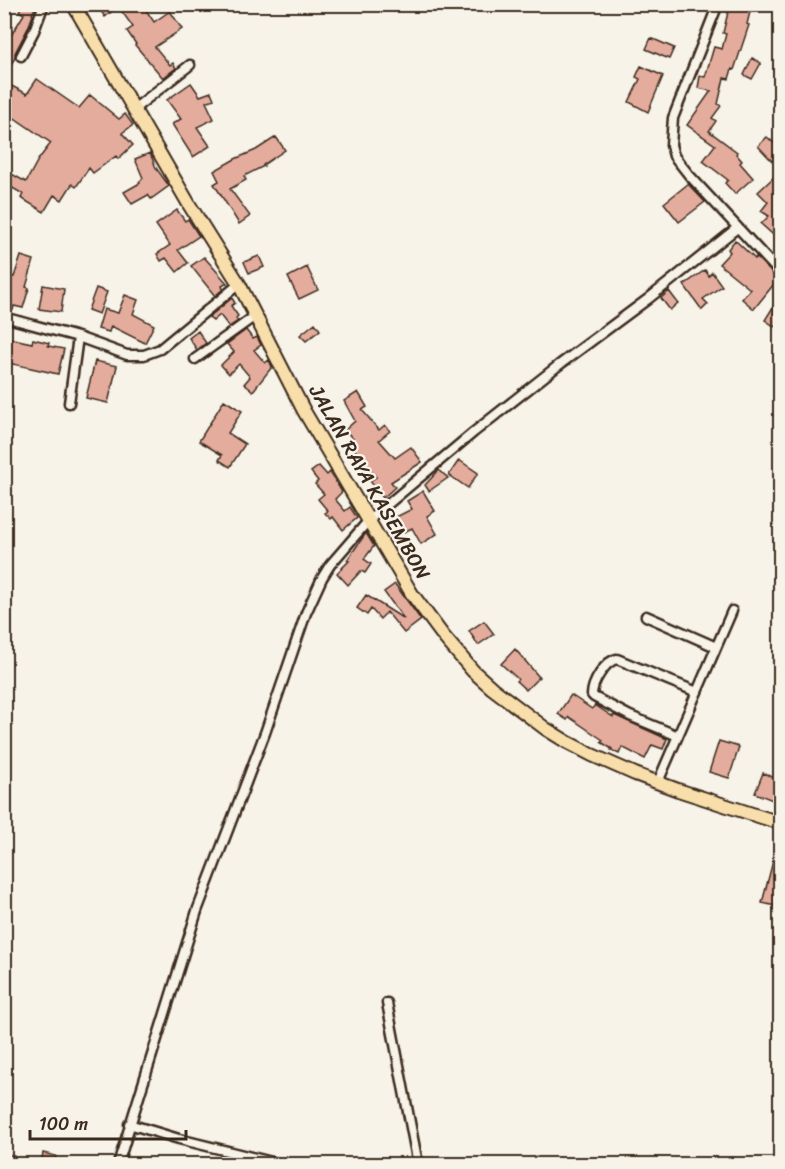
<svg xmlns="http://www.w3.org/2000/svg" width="785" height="1169" font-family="Sriracha,sans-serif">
<rect width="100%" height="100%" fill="#f7f3e8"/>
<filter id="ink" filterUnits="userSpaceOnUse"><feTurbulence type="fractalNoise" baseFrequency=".0167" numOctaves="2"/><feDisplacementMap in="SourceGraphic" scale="12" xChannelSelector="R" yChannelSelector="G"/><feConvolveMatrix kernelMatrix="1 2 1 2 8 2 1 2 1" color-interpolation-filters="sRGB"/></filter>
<g filter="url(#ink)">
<path fill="#e4ac9d" stroke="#3b2a1e" stroke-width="1.5" d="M23 4H37L32 14 33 15 28 28 15 53V58L4 75V47L24 14 19 11Z
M96 4H121L105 17Z
M126 4H142L154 22 170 11 182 29 155 47 170 65 173 63 176 68 163 78 135 45 136 44 127 31 133 27 120 9Z
M730 4H752L747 24 749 25 734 70 732 69 729 79 724 78 718 104 721 106 712 118 716 121 709 131 737 152 736 154 742 161 740 163 753 178 735 194 725 183 728 180 703 161 715 145 687 125 711 91 698 88 700 76 705 77 714 47 722 49 726 34 723 33Z
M651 38 674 48 669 59 646 49Z
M752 58 761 63 752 79 744 75Z
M641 66 663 76 648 112 629 102 640 79 636 77Z
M37 79 79 108 90 95 119 119 125 114 133 125 122 133 133 145 118 159 116 156 93 173 89 168 76 187 72 184 62 200 54 195 44 212 21 198 23 194 4 183V178L8 172 26 182 38 160 51 143 10 115 4 123V82L27 94Z
M191 83 200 96 211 92 214 99 206 102 214 119 197 127 210 146 193 157 172 124 181 119 167 100Z
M780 136V153L772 161 758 146 767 137 774 143Z
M276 137 285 150 263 165 264 166 244 176 246 180 230 189 250 216 239 224 214 184 219 181 214 171 235 159 256 150Z
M150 153 156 168 169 186 151 199 148 195 132 204 124 192 140 183 139 182 143 178 135 159Z
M774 177 780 183V241L761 224 769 216 761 211 768 202 758 192Z
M688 184 705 202 679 222 664 203Z
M177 210 185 221 188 219 199 236 178 250 188 263 177 272 166 258 161 261 157 254 170 245 156 225Z
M735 240 755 259 756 257 778 279 754 309 742 299 750 289 719 264 730 252 728 249Z
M21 256 34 260 26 287 29 288 23 308 14 306 13 310 6 308 8 300 4 299V274L14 277Z
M259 256 264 267 249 273 244 262Z
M204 257 227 283 222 286 223 289 215 296 191 266Z
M307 267 318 290 299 299 288 277Z
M705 270 709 276 712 272 722 286 703 299 708 304 702 310 684 285Z
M43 285 64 289 61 312 39 309Z
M96 288 107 292 99 314 88 310Z
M669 291 678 303 670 310 661 298Z
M125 295 138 300 133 314 154 325 145 343 111 326 109 332 98 329 104 309 118 313Z
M232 298 235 303 231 306 238 316 236 318 238 321 229 327 220 315 213 321 209 317Z
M775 304 780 307V330L765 320Z
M315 323 320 330 306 341 300 335Z
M246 330 253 339 257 337 261 345 254 350 265 363 269 360 272 367 253 391 244 384 250 377 239 364 229 374 221 365 234 352 227 344Z
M198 331 206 343 197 350 189 338Z
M4 337 32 343 33 339 49 343 48 346 64 349 58 374 4 362Z
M95 361 117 366 108 403 86 398Z
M358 392 367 407 362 410 379 430 385 425 390 431 379 440 395 458 411 447 422 462 391 482 395 487 383 498 370 481 376 477 349 442 353 439 345 430 355 421 344 401Z
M224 400 242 411 228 433 245 444 230 467 219 460 222 455 199 441Z
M459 460 478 473 468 488 449 475Z
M319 466 327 475 330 472 342 492 335 499 345 511 350 507 357 518 343 530 333 517 331 519 325 513 328 511 318 499 324 494 315 484 318 481 311 472Z
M439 470 448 478 429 491 425 485Z
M423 491 435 511 427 516 437 534 421 544 412 528 404 532 396 517 412 509 407 501Z
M366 533 374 546 364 559 371 564 365 573 361 571 348 585 337 573 349 561 347 560Z
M395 584 421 620 404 633 387 612 380 619 371 609 367 615 357 608 366 595 404 619 384 592Z
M484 621 494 634 478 645 469 631Z
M515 649 539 677 526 690 516 681 518 679 501 664Z
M571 695 592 709 595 705 613 717 614 715 667 739 663 749 652 745 645 759 622 747 619 754 611 750 612 749 601 742 603 740 569 717 567 720 558 714Z
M719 741 739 747 729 778 709 772Z
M763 773 780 780V803L755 793Z
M778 842H780V887L776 906 762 903Z
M43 1153 56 1156 54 1164H41Z
M4 1154 14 1156 12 1164H4Z"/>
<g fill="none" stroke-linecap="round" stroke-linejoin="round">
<defs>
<path id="minor" d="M718 4 673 118 671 145 674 156 689 175 780 273
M21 56 34 31 44 4
M134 109 190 65
M4 317 78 337 127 355H144L160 349 239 284
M195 359 255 316
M69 403 78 337
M646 616 716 647
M678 736 630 716 594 697 592 695C592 683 605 661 617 659L697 692
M658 782 732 611
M387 1003 418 1164
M129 1124 179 1139 280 1164
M118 1164 197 911 265 733 306 613 322 578 330 565 369 520 474 432 559 365 648 299 737 228"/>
<path id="primary" d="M73 4 190 206 239 284 304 411 412 594 444 637 473 671 492 688 546 729 567 742 592 755 635 774 678 790 780 823"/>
</defs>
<use href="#minor" stroke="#3b2a1e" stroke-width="13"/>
<use href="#primary" stroke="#3b2a1e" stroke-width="16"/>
<use href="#minor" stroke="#f7f3e8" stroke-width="8"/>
<use href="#primary" stroke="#f8deab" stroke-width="12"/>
</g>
</g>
<g text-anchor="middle" stroke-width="4.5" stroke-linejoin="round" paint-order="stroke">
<g font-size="20" fill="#3b2a1e" stroke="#f7f3e8">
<text transform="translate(370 482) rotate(60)" y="7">JALAN RAYA KASEMBON</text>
</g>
</g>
<rect width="785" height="1169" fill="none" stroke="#f7f3e8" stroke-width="24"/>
<rect x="12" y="12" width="761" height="1145" fill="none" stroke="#3b2a1e" stroke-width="2" filter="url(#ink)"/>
<path d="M30 1130v9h156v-9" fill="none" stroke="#3b2a1e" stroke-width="3"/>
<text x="39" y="1130" font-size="18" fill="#3b2a1e" stroke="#f7f3e8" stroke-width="4.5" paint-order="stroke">100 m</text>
</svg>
